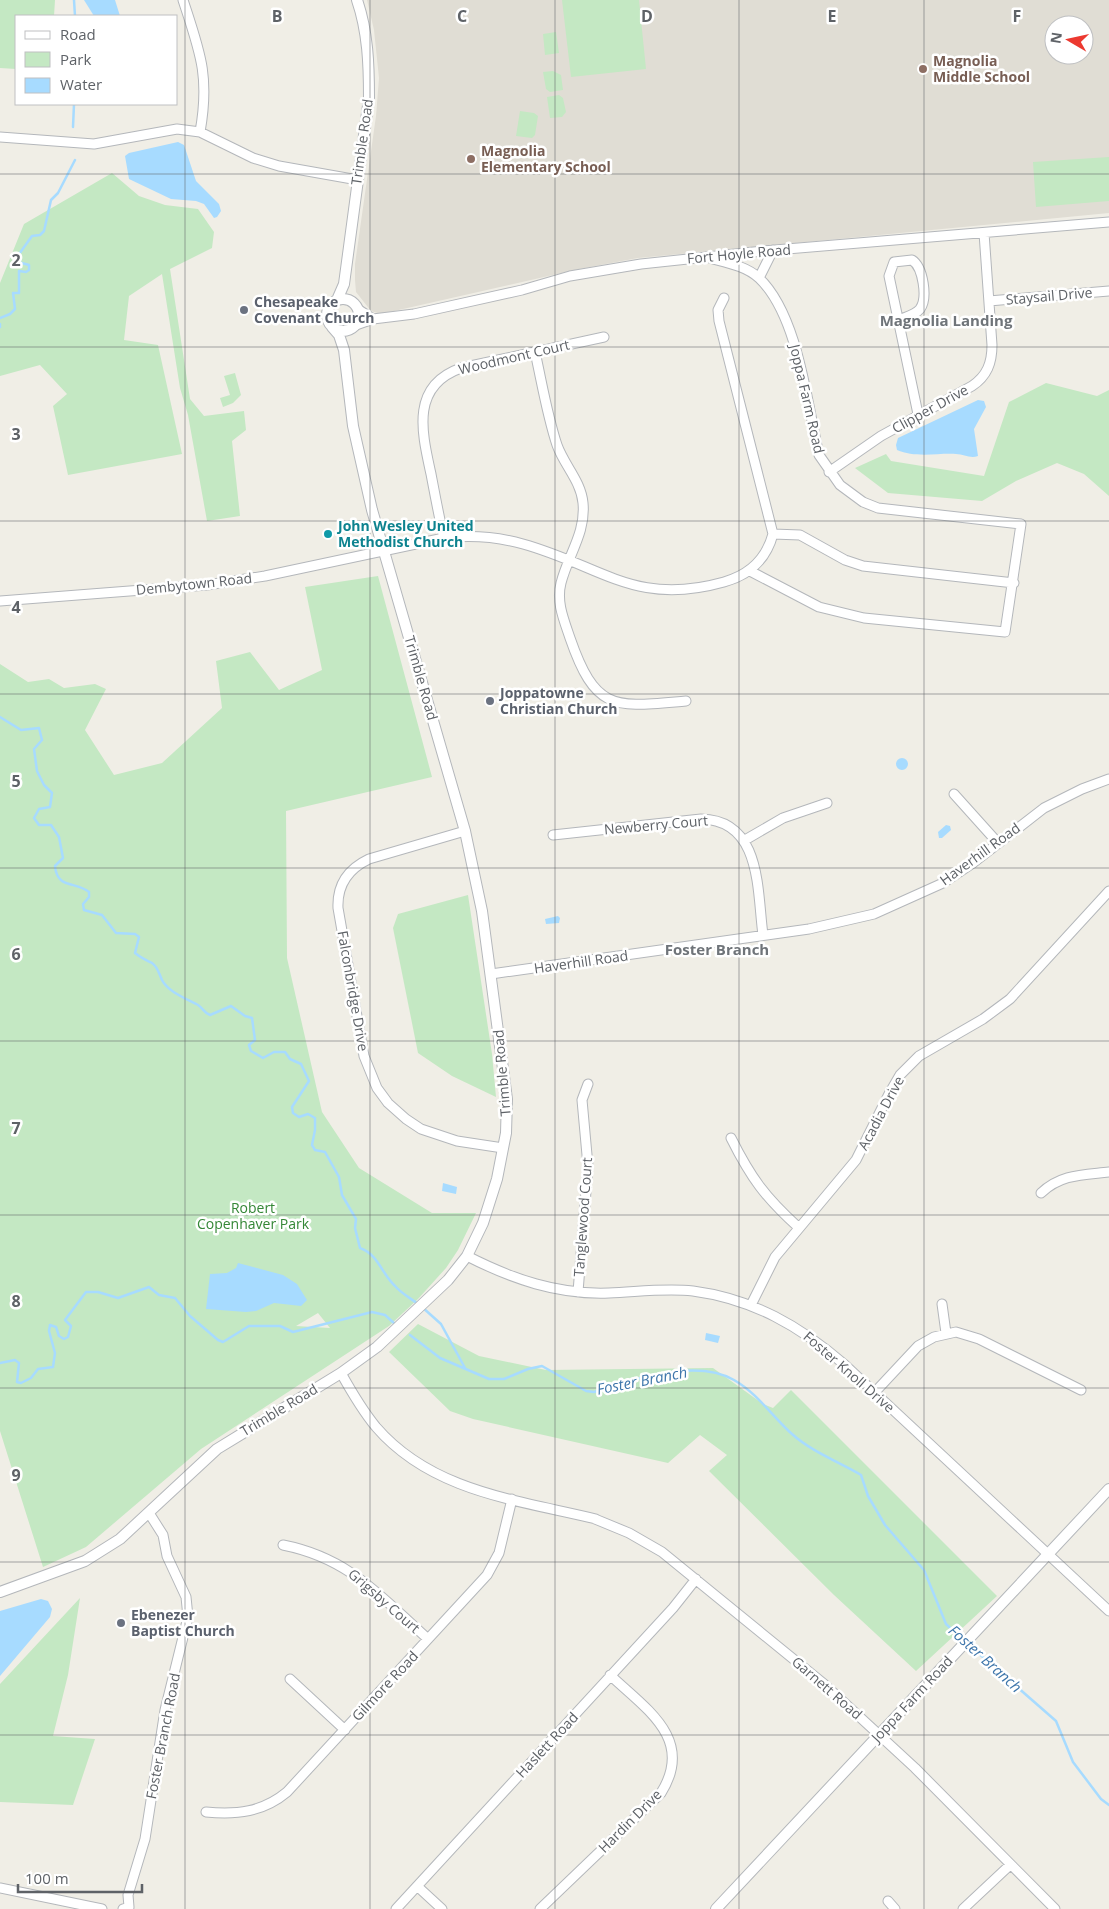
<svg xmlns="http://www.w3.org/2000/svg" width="1109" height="1909" font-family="'Open Sans',sans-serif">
<rect width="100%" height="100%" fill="#f0eee6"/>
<path fill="#e0ddd4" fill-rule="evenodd" d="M367 0H1109V213L638 258 579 269 381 314 371 311 356 292 355 280V264L376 116 379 78 374 30ZM1054 25H1084V55H1054Z"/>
<path fill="#c4e8c3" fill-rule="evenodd" d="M0 0H55L54 16H16V69L0 68Z
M562 0H639L646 69 571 77Z
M556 32 559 53 545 55 543 34Z
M553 71 561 75 563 90 550 92 546 89 543 72Z
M559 95 563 98 566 112 562 117 550 118 547 97Z
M520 111 534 113 538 116 535 135 532 138 516 136Z
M1109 157V201L1036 207 1033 162Z
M112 173 139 196 165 205 198 209 214 232 212 248 170 269 190 399 204 416 244 411 246 430 232 441 240 516 207 521 188 415 180 388 162 274 129 296 124 340 158 345 182 454 68 475 53 406 67 394 40 365 0 376V283L24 224Z
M235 373 241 395 233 403 223 407 220 398 230 395 224 376Z
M1046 383 1097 396 1109 390V496L1084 474 1057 463 1016 481 982 501 888 493 855 468 886 454 891 461 984 476 1009 402Z
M378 576 432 777 286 811 287 958 322 1112 359 1168 432 1213H476L458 1250 446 1268 418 1299 389 1326 201 1449 86 1547 43 1567 0 1431V664L28 682 49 679 64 688 95 684 106 689 85 730 114 775 162 763 222 708 216 661 250 652 279 690 322 670 305 587ZM318 1313 330 1328 296 1326Z
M468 895 492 1054 496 1097 452 1076 418 1053 393 928 398 914Z
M418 1324 479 1356 546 1370 713 1368 763 1404 773 1408 791 1390 997 1596 916 1671 834 1595 709 1471 727 1455 700 1435 668 1463 473 1419 450 1411 389 1352Z
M80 1598 68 1675 53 1736 95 1739 73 1805 0 1802V1684Z"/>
<path fill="#a7dbff" d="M84 0H115L120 16H94Z
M178 142 184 145 196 181 219 204 221 211 217 217 214 218 204 204 196 201 171 199 129 179 125 156 129 153Z
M978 400 984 401 986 407 974 429 978 456C970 459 964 454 956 454 937 453 915 458 897 450L896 445 898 438Z
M896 764a6 6 0 1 1 12 0a6 6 0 1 1-12 0Z
M946 825 950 826 951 830 942 838H939L938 832Z
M558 916 560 918 559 923 546 924 545 919Z
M443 1183 457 1187 456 1194 442 1191Z
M238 1263 283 1275 297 1284 307 1300 301 1306 274 1303 256 1311 246 1312 206 1309 210 1274 227 1273 236 1268Z
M706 1333 720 1336 718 1343 705 1340Z
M41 1599 48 1601 52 1609 50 1617 0 1676V1611Z"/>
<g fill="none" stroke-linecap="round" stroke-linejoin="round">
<path stroke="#a7dbff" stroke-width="2.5" d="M74 0 75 16
M73 127 74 104
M0 318 10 314 15 309 13 293H19V271L26 272 29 270V265L18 262 17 257 32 236 40 235 44 231 51 200 58 193 75 160
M0 324V327
M0 717 21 730 39 728 42 740 34 749 37 771 44 785 52 793 50 807 39 809 34 818 39 825H51L59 837 63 858 55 866C57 889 75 881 89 892V897L83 904 84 910 102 915 116 933 135 934 139 937 135 953C141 958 146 960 152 963 158 967 159 974 162 980 168 992 187 999 198 1005 203 1008 204 1013 210 1015L231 1006 245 1016 252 1018 255 1040 249 1045 251 1051 263 1058 274 1052H285L290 1059 301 1064 309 1081 292 1107 293 1113 299 1117 308 1114 315 1118V1130L312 1145 315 1150 325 1152 339 1177 342 1195 356 1219 355 1228 360 1248C379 1255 381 1273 395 1286 401 1293 410 1298 418 1304
M422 1307 441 1324 465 1368
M410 1335 440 1358 489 1379H504L528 1369 542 1366 586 1391 594 1392C632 1379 697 1358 734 1380 757 1393 773 1417 792 1434 812 1452 839 1462 861 1475L868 1496 885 1525 924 1570 946 1624 964 1641
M0 1363 15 1360 19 1363 17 1382 21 1383 31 1378 38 1369 53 1367 55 1353 49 1331 50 1325 56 1327 59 1336 64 1339 68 1337 71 1326 65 1320 86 1292H98L118 1298 149 1287 159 1295 175 1298 190 1316 218 1340 223 1342 249 1326H280L293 1332 372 1312 385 1315 395 1324
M968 1644 1056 1721 1073 1762 1101 1799 1109 1805"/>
<defs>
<path id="minor" d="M183 0C200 52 210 76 200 132
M0 137 94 144 177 129 200 132 253 158 279 166 358 180
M706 257C723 262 745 265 759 278 798 315 807 403 819 455L840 485 863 502 878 508 1021 524 1005 632 864 618 819 607 750 571
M759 278 773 250
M724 298 718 310 719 321 773 534 800 535 845 560 863 566 1014 583
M989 301 1109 291
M359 310 373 319
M899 320C905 317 915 315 920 309 928 298 923 267 912 260L894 262 889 276 918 414
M356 325 373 319 414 314 522 290 570 276 641 264 763 251 1109 222
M535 352C542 383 547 415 557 445 564 465 581 481 583 503 586 533 568 555 561 583 556 602 564 620 570 638 596 713 615 707 686 701
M829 472 881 436 972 386C987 376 992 363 992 345L984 233
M444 538C439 517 435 495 431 474 422 433 410 386 461 368L604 337
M0 601 207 585 265 576 444 538C470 535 498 537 523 544 602 566 635 607 724 582 749 575 766 560 773 534
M954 794 998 843
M465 831 369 859C348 869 337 885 338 908L364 1056 377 1088 388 1103 406 1119 421 1129 457 1141 503 1148
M553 835 701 819C762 820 757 891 763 935
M745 840 783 818 827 803
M491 974 809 929 874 914 943 883 973 863 1044 808 1082 789 1109 779
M731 1138C751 1178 765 1197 798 1227
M1041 1193C1061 1174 1083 1175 1109 1172
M467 1256C512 1279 558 1295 609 1293 637 1292 664 1288 693 1291 753 1299 800 1326 845 1365L1109 1611
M578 1292 588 1166 582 1100 588 1084
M942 1304 946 1333
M751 1305 775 1257 856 1160 889 1094 900 1075 919 1056 983 1019 1010 999 1109 891
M341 1373C351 1391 362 1410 376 1427 432 1492 518 1500 596 1519
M875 1392 918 1346 934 1337 956 1332 979 1339 1081 1390
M595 1519 629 1533 662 1552 824 1684 915 1768 1055 1909
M283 1545C349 1558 380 1596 428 1639
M290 1679 345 1730
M206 1812C237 1815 263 1812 287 1792L487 1575 499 1553 512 1499
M417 1886 442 1909
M0 1888 102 1909
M888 1901 895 1909
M123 1909 129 1907 128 1895 145 1839 165 1710 188 1617 186 1597 167 1556 163 1535 149 1513
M396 1909 673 1608 696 1579
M540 1909 661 1793C695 1739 646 1709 610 1675
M963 1909 1010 1865"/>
<path id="tertiary" d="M327 315a16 16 0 1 1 32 0a16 16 0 1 1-32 0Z
M337 300 344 284 369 98C369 65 368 32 357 0
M0 1592 85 1561 120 1539 217 1449 341 1373 377 1347 448 1280 467 1256 483 1223 497 1179 506 1133 507 1099 482 911 465 831 372 510 353 426 344 350 339 335 332 327
M716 1909 1109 1489"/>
</defs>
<use href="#minor" stroke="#b4b7bb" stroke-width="11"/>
<use href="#tertiary" stroke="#b4b7bb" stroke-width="12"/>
<use href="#minor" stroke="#fff" stroke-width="9"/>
<use href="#tertiary" stroke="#fff" stroke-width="10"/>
</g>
<path fill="none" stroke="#5e6267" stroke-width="1" stroke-opacity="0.55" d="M185 0V1909M370 0V1909M555 0V1909M739 0V1909M924 0V1909M0 174H1109M0 347H1109M0 521H1109M0 694H1109M0 868H1109M0 1041H1109M0 1215H1109M0 1388H1109M0 1562H1109M0 1735H1109"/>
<g fill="#8d6e63" stroke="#fff" stroke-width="2">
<circle cx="923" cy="69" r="5"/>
<circle cx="471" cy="159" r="5"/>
</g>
<g fill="#6b7280" stroke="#fff" stroke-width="2">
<circle cx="244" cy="310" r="5"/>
<circle cx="490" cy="701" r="5"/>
<circle cx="121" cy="1623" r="5"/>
</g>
<circle fill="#0f9aa8" stroke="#fff" stroke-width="2" cx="328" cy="534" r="5"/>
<g text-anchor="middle" stroke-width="5" stroke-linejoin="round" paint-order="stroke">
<g font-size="14" font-weight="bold" fill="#785e54" stroke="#fff" text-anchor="start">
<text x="933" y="66">Magnolia<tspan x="933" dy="16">Middle School</tspan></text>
<text x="481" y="156">Magnolia<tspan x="481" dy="16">Elementary School</tspan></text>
</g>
<g font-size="14" fill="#5e6267" stroke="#fff">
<text transform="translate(362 142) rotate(-82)" y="5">Trimble Road</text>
<text transform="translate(739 254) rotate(-5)" y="5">Fort Hoyle Road</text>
<text transform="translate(1049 296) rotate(-5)" y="5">Staysail Drive</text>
<text transform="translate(514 357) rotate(-13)" y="5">Woodmont Court</text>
<text transform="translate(807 399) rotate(77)" y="5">Joppa Farm Road</text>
<text transform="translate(930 409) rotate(-29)" y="5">Clipper Drive</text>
<text transform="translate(194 584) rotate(-6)" y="5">Dembytown Road</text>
<text transform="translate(421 678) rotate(74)" y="5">Trimble Road</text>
<text transform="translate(656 825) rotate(-5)" y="5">Newberry Court</text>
<text transform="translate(980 854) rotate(-36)" y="5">Haverhill Road</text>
<text transform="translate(581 962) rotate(-8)" y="5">Haverhill Road</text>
<text transform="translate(353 991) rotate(80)" y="5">Falconbridge Drive</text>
<text transform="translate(502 1073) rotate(-95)" y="5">Trimble Road</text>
<text transform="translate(881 1113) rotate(-62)" y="5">Acadia Drive</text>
<text transform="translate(583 1217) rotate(-86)" y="5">Tanglewood Court</text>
<text transform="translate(849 1372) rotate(41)" y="5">Foster Knoll Drive</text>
<text transform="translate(279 1410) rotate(-31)" y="5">Trimble Road</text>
<text transform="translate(384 1601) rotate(41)" y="5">Grigsby Court</text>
<text transform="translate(385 1686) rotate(-47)" y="5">Gilmore Road</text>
<text transform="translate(827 1688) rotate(41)" y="5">Garnett Road</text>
<text transform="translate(912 1699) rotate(-47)" y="5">Joppa Farm Road</text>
<text transform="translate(163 1736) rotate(-79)" y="5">Foster Branch Road</text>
<text transform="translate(547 1745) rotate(-47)" y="5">Haslett Road</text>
<text transform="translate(630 1821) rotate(-45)" y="5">Hardin Drive</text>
</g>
<g font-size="14" font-weight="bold" fill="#5b616d" stroke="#fff" text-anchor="start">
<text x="254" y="307">Chesapeake<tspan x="254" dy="16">Covenant Church</tspan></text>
<text x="500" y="698">Joppatowne<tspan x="500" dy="16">Christian Church</tspan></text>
<text x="131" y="1620">Ebenezer<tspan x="131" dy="16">Baptist Church</tspan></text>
</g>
<g font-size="14" font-weight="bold" fill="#0d838f" stroke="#fff" text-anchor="start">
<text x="338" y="531">John Wesley United<tspan x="338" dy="16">Methodist Church</tspan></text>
</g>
<g font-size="14" fill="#348736" stroke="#fff">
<text x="253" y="1213">Robert<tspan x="253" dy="16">Copenhaver Park</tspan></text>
</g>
<g font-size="15" font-weight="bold" fill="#6f7479" stroke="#fff">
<text x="946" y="326">Magnolia Landing</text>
<text x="717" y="955">Foster Branch</text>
</g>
<g font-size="15" font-style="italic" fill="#3e76ab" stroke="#fff">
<text transform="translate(642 1381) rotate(-11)" y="5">Foster Branch</text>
<text transform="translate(985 1659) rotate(42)" y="5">Foster Branch</text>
</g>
</g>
<g font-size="16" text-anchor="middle" font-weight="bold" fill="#5e6267" stroke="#fff" stroke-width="5" stroke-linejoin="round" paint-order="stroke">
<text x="277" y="22">B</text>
<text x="462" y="22">C</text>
<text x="647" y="22">D</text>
<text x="832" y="22">E</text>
<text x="1017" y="22">F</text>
<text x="16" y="266">2</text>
<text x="16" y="440">3</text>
<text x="16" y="613">4</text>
<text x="16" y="787">5</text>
<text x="16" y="960">6</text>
<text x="16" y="1134">7</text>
<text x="16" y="1307">8</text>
<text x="16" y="1481">9</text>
</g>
<rect x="15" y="15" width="162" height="90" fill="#ffffff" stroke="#bfc0c2"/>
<rect x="25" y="31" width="25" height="8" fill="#ffffff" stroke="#bfc0c2"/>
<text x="60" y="40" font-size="15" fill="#5e6267">Road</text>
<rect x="25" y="52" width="25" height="15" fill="#c4e8c3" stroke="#bfc0c2"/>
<text x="60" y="65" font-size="15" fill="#5e6267">Park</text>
<rect x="25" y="78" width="25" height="15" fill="#a7dbff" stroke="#bfc0c2"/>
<text x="60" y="90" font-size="15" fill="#5e6267">Water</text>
<g transform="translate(1069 40) rotate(279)"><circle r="24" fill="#ffffff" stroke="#bfc0c2"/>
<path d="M0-4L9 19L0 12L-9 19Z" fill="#ec3930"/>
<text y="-8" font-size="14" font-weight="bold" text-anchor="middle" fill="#5e6267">N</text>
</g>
<path d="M18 1884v8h124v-8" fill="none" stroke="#5e6267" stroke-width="2.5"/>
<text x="25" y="1884" font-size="15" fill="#5e6267" stroke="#ffffff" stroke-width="4" paint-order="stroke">100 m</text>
</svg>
